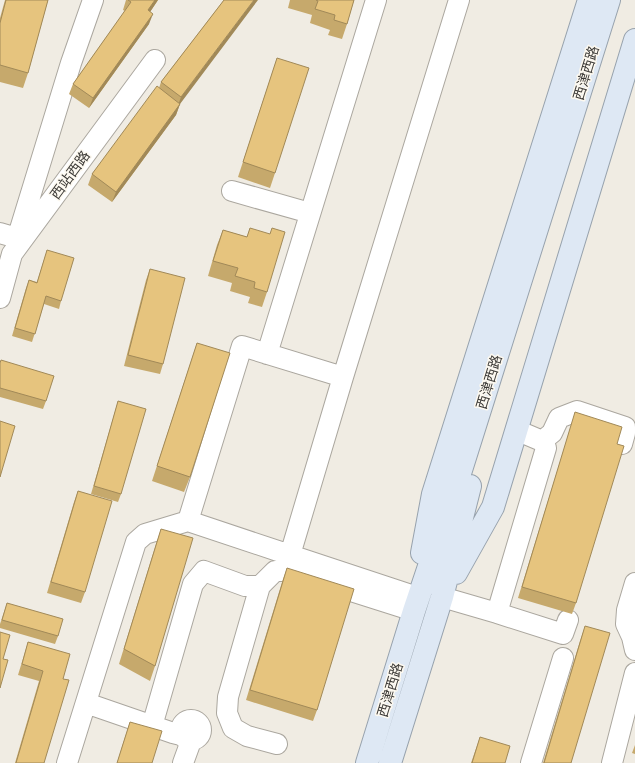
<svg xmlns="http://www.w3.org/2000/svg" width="635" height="763" font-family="Overpass,'Noto Sans SC',sans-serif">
<rect width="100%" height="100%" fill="#f0ece3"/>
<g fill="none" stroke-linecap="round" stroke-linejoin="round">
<defs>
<path id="minor" d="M232 191 310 213
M0 233 17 238
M17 239 71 63 93 0
M0 298 12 254 155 60
M267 354 376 0
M343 377 242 346 188 521 290 555 343 377 459 0
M542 441 552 433 559 418 577 411 625 427V433L622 444
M290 555 414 596
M635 583 627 610 626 624 632 637 635 650
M260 586 228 697 227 713 233 728 247 736 277 744
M442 597 497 613 563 634 568 620
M497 613 546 448 542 441 516 430
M86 703 173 733 181 735
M181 730a10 10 0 1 1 20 0a10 10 0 1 1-20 0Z
M152 726 193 584 204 571 245 586H260L275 571H288L414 611
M67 763 136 542 145 534 188 521
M183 763 191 741
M531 763 563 658
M612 763 635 673"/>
<path id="major" d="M422 553 433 494 589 0
M456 573 493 507 635 40
M367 763 414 611 456 486 609 0
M390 763 442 597 470 486"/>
</defs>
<use href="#minor" stroke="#aba79f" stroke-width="22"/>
<use href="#major" stroke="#97a2ad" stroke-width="24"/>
<use href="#minor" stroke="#fff" stroke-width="20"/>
<use href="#major" stroke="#dee8f4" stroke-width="22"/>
</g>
<path fill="#c6a96c" d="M5 0H48L28 73 23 88 0 82V18Z
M126 0H158L150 12 149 24 89 108 69 94 73 84 125 11 123 10Z
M224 0 180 104 176 115 112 202 88 185 92 174 159 88 161 82Z
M290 0H354L347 24 342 39 328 35 330 30 310 23 312 15 288 8Z
M277 58 275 173 270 188 238 177Z
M250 228 267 292 262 307 248 303 250 297 230 291 232 283 208 276 217 245 223 230 247 237Z
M47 250 61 301 59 309 44 304 32 342 12 336 26 288 29 280 37 282Z
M150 269 163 364 160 374 124 366 146 280Z
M197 343 190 477 184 492 152 481 192 358Z
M0 363 46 401 43 409 0 397Z
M118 401 121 494 118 502 91 494Z
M575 412 576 603 572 614 518 598 572 423Z
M78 491 85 592 81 603 47 593 74 502Z
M161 529 155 666 150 681 119 664 156 544Z
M287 568 317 710 313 721 246 700 283 579Z
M7 603 58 636 55 644 0 628V624Z
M585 626 571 763H543L580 641Z
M28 642 63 679 44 763H15L39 681 18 675Z
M130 722 152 763H117L125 737Z
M480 737 505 763H471Z
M635 745V754L632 753Z"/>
<path fill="#a18958" d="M155 0H158L144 21 148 10Z
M254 0H258L177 108 181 97Z
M153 14 149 24 89 108 93 98Z
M180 104 176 115 112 202 116 192Z"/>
<path fill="#e6c47e" stroke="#a18958" d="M6 0H48L28 73 0 65V23Z
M128 0H155L148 10 153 14 93 98 73 84 131 2Z
M224 0H254L181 97 161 82Z
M316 0H354L347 24 334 20 335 15 315 9 318 1Z
M277 58 309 68 275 173 243 162Z
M157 86 180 104 116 192 92 174Z
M250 228 270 234 272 228 285 232 267 292 254 288 255 282 235 276 238 268 213 261 223 230 247 237Z
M47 250 74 258 61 301 46 296 35 334 15 328 29 280 37 283Z
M150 269 185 278 163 364 128 355Z
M197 343 230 353 190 477 157 466Z
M1 360 54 376 46 401 0 388V363Z
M118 401 146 409 121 494 94 486Z
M575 412 622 427 617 444 624 446 576 603 522 587Z
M0 421 15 426 0 477Z
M78 491 112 501 85 592 51 582Z
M161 529 193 538 155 666 124 649Z
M287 568 354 589 317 710 250 690Z
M7 603 63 619 58 636 2 620Z
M585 626 610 633 571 763H544Z
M0 632 10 635 3 659 8 660 0 688Z
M28 642 70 654 63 679 69 680 44 763H16L43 671 22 664Z
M130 722 162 731 152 763H117Z
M480 737 510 746 505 763H472Z"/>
<g text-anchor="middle" stroke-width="3" stroke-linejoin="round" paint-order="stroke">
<g font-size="14" fill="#3d3b38" stroke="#fdf9f0">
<text transform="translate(586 73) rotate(-73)" y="5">西津西路</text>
<text transform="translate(70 175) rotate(-54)" y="5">西站西路</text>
<text transform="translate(489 382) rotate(-73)" y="5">西津西路</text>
<text transform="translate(390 690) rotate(-73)" y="5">西津西路</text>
</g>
</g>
</svg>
